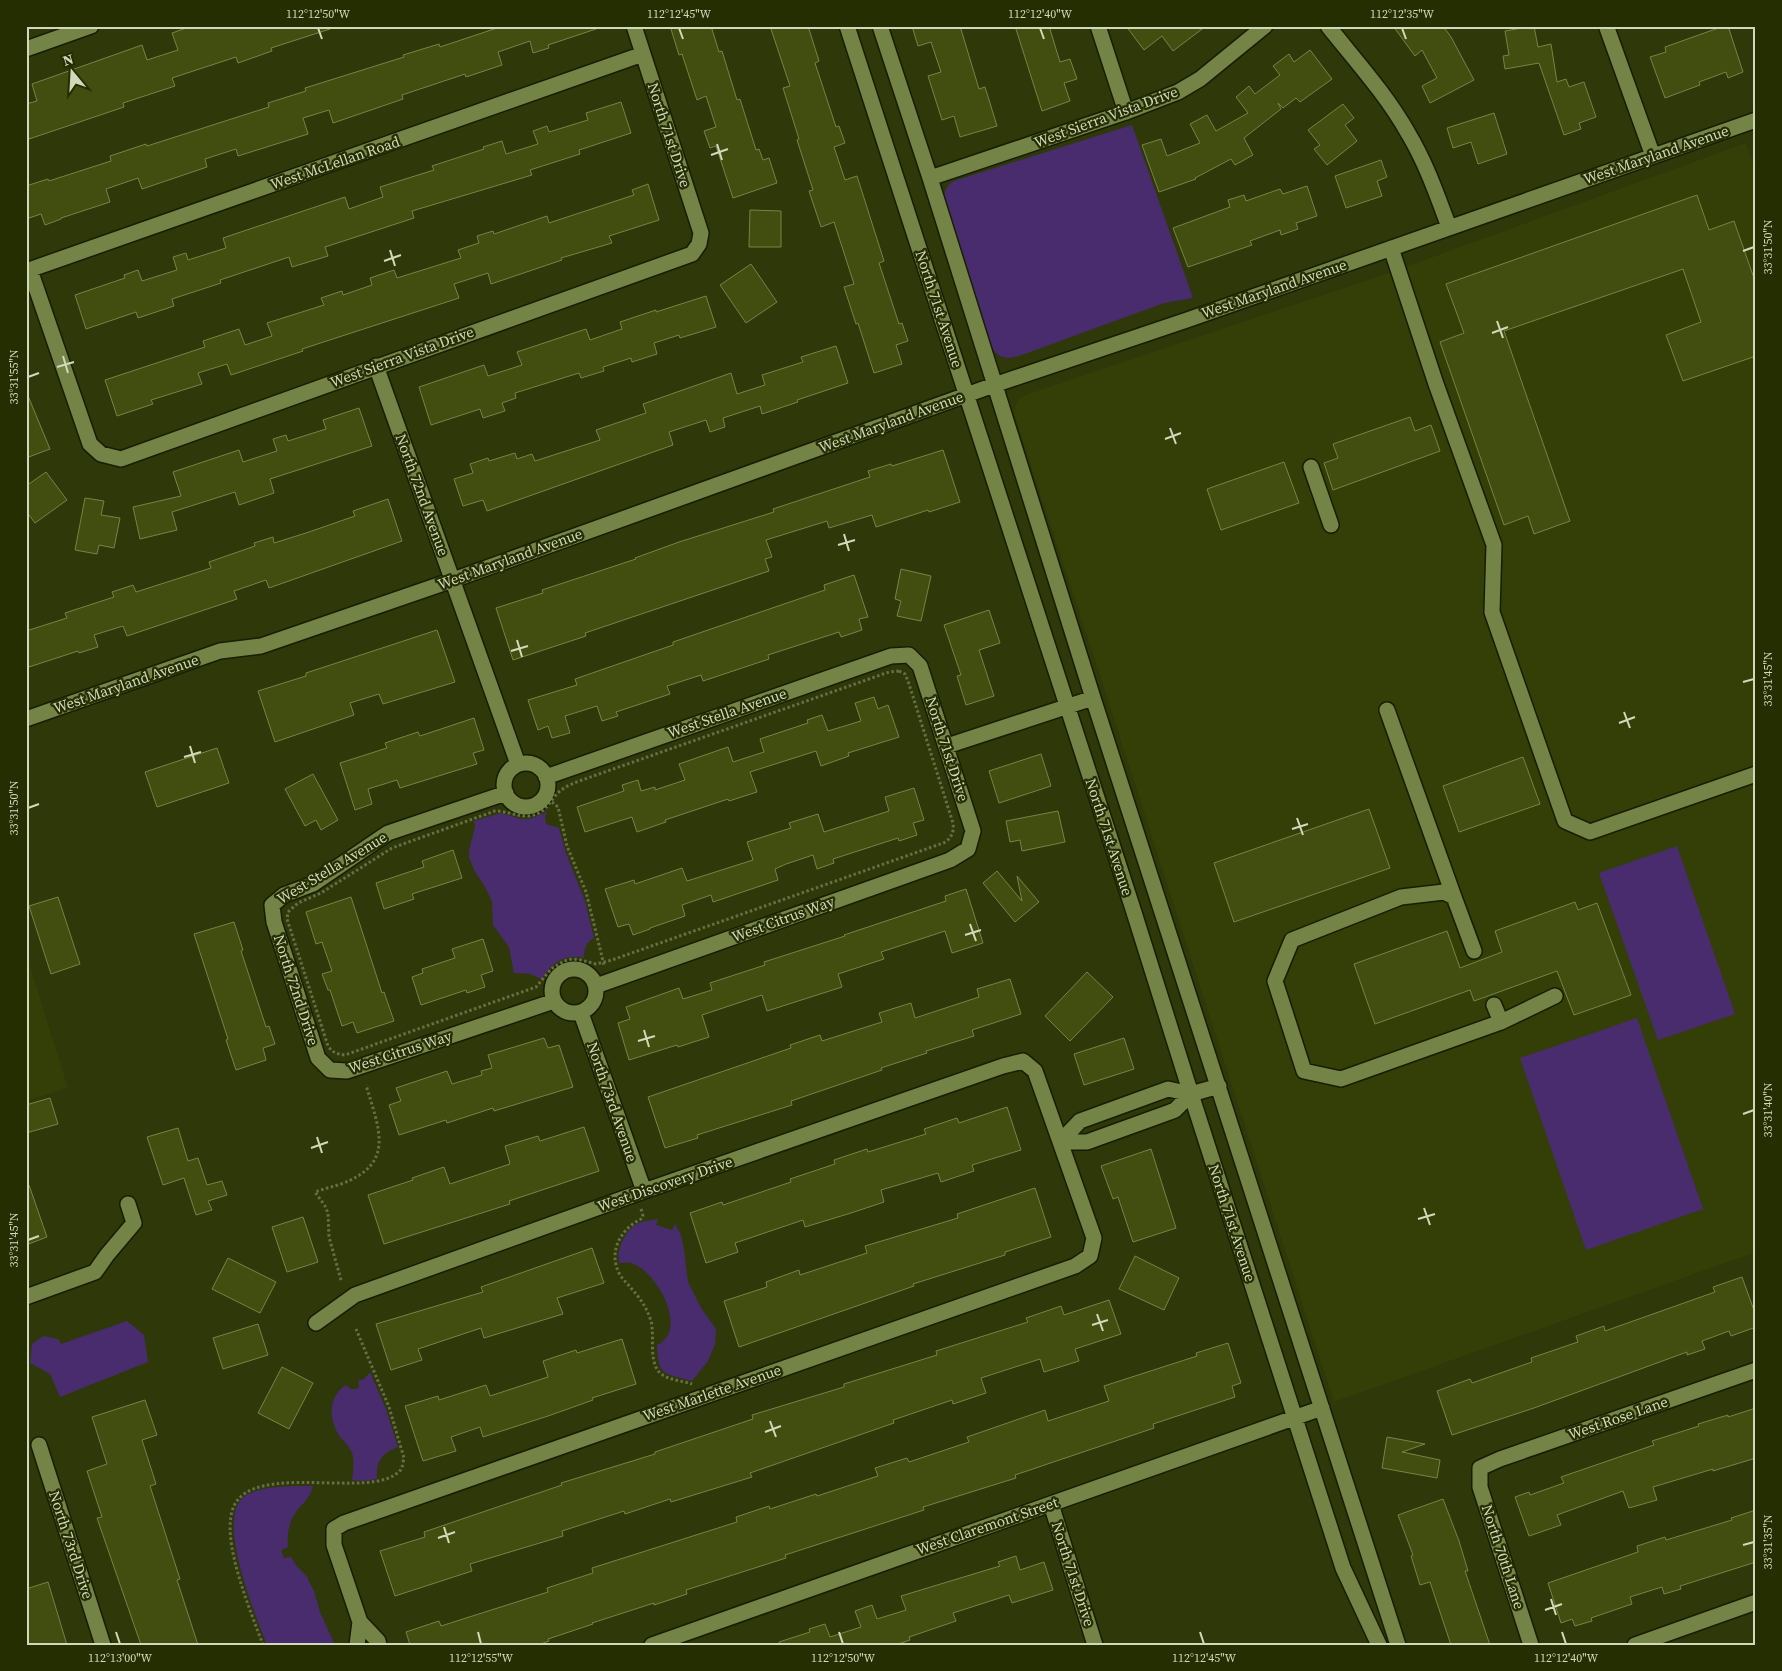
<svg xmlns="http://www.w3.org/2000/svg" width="1782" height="1671" font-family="'Source Serif 4',serif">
<rect width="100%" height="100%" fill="#2f3809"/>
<path fill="#343f07" d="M1746 143 1756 173V1252L1334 1402 1098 669 1016 420 1014 412 1016 405 1020 398 1026 395 1389 273Z
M26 954 68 1088 26 1101Z"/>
<path fill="#482c6e" d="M1132 125 1193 298 1164 303 1019 356C1007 359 999 359 992 348L945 202C943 192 946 186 954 181Z
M547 812 545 816 546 824 559 828 566 853 585 901 594 938C586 942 584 949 584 958 564 953 551 964 541 979L531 974 514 973 509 947 493 925 492 901 484 885 475 872 469 857V851L475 827 474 821 501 813 521 819H530Z
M1677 846 1735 1014 1658 1040 1599 873Z
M1637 1018 1703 1209 1586 1250 1520 1058Z
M658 1219 656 1225 672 1230 675 1224 681 1235 684 1249 688 1282 701 1308 716 1329 715 1344 708 1361 692 1381C664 1373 658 1377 657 1345 690 1330 656 1270 631 1263 627 1262 623 1263 619 1263 616 1247 628 1223 646 1221 650 1220 653 1220 658 1219Z
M127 1321 144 1335 148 1362 60 1397 50 1374 30 1363 32 1344 43 1336 58 1339 61 1344Z
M370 1372 386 1409 398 1447C381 1453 376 1462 377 1479L363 1481 352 1480C353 1471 355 1462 352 1453 349 1445 342 1440 338 1434 328 1416 329 1396 346 1385L351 1389H357L359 1387 358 1381 364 1379Z
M313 1486C311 1497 302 1504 296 1512 288 1523 287 1535 288 1547L281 1550 284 1558 291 1557 295 1564 307 1577 314 1591 320 1612 335 1645H267C256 1616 214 1517 245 1496 261 1485 295 1486 313 1486Z"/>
<path fill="#424e0f" stroke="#758448" d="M192 26H330V29L271 48 272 51 238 63 236 57 172 78 175 86 123 103 124 107 29 139 26 132V104L37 101 32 84 142 45 147 60 178 50 172 33Z
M503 26H595L596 29 548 45 549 48 533 53 530 41 498 52 502 65 466 77 465 74 402 95 403 99 333 123 329 110 303 118 308 134 238 156 236 149 205 159 207 167 142 189 138 178 106 189 110 202 61 218V219L45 225 41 214 26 219V186L48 179 49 181 111 161 110 156 146 144 147 146 269 107 268 103 306 91 305 88 404 57 403 55 439 44 440 47Z
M670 26H711L719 52 722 51 737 100 740 99 756 150 759 149 763 160 769 158 777 183 733 198 716 146 710 148 704 131 716 127 706 96 697 100 682 54 679 55Z
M770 26H808L819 61 815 63 836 127 839 126 845 143 834 147 845 180 857 176 884 261 879 263 899 324 902 323 908 341 896 345 902 364 874 373 858 323 856 324 844 287 854 284 834 222 821 227 809 191 813 190 797 140 799 139 783 88 790 86Z
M912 26H960L979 89 985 87 997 126 960 137 954 116 942 120 928 76 941 72 931 42 918 46Z
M1015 26H1049L1060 62 1070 59 1077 79 1064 83 1070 101 1042 111Z
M1126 26H1206L1173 51 1162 36 1144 50Z
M1393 26H1443L1451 37 1474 80 1430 103 1422 86 1437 78 1422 50 1415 56Z
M1534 26 1538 47 1551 44 1557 82 1566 79 1569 87 1584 82 1596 117 1579 123 1581 129 1564 135 1539 63 1505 69 1503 56 1509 55 1505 31Z
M1724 26H1728L1743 72 1728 78 1726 72 1699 82 1700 85 1665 98 1650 57 1666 52 1665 47Z
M1310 50 1332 79 1300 102 1296 98 1283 108 1278 103 1281 109 1244 138 1253 155 1235 165 1231 159 1195 178 1196 179 1159 192 1142 145 1161 139 1167 156 1200 143 1190 124 1207 115 1216 131 1248 113 1236 97 1249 86 1255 94 1280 75 1273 66 1289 54 1294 62Z
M621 102 631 133 579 150 580 154 530 170 532 175 412 211 414 218 325 247 328 256 292 267 289 257 220 280 221 283 172 299 174 306 138 318 136 312 86 329 75 295 125 278 124 275 138 270 142 281 177 270 173 257 186 253 188 260 226 248 223 238 345 197 349 209 383 197 380 187 434 170 432 166 484 149 483 147 502 141 506 154 538 144 533 131 547 126 549 132 588 120 586 113Z
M1343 104 1354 118 1345 125 1357 141 1327 165 1314 149 1320 145 1308 130Z
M1494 113 1507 154 1478 164 1471 142 1453 148 1447 128Z
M1381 160 1387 177 1377 181 1382 196 1346 208 1335 176Z
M648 184 659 220 609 236 612 243 561 258 562 260 491 284 488 273 454 284 459 298 302 349 303 351 231 375 227 364 198 373 202 384 151 400 153 404 117 416 105 380 205 347 203 341 239 329 245 345 272 336 267 323 324 305 321 298 342 291 343 295 372 285 370 278 394 270 397 278 461 258 458 250 479 243 477 236 493 231 494 234 547 216 549 223 634 195 632 190Z
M1307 186 1317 216 1296 223 1298 229 1281 235 1280 230 1250 241 1252 245 1188 267 1173 228 1230 207 1228 200 1244 195 1246 201 1280 189 1283 194Z
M1697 195 1709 230 1734 221 1756 284V356L1683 381 1666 335 1701 322 1683 269 1504 331 1570 521 1534 534 1528 516 1504 525 1440 342 1464 333 1446 284Z
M750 210 781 211V247H749Z
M751 264 777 302 746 323 720 285Z
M706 296 716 327 680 338 679 335 654 343 657 354 632 362 631 358 603 367 604 371 581 378 579 373 515 393 516 398 502 403 505 411 483 418 480 409 431 425 419 387 484 365 488 376 522 365 517 352 586 329 590 340 622 329 620 322 656 310V312Z
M836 346 848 383 797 400 798 402 762 414 760 406 723 418 725 427 710 432 706 420 669 432 673 445 487 511 483 500 463 506 454 479 473 473 470 464 488 458 489 461 515 453 517 459 532 454 535 461 600 440 596 430 646 413 643 404 731 373 737 394 765 385 762 375 803 362 801 357Z
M26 391 50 449 26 458Z
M359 408 372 446 270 479 274 493 239 505 235 492 172 512 177 530 140 539 133 507 181 496 173 472 239 450 243 462 277 451 273 439 286 435 288 441 326 429 323 420Z
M1410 417 1415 431 1431 425 1440 451 1333 490 1324 463 1338 458 1333 444Z
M943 450 960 502 929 512 928 510 876 527 872 515 829 528 827 521 766 540 772 557 765 559 769 571 585 633 586 636 513 660 496 608 543 593 542 590 636 559 635 558 679 542 774 512 773 509 870 477 868 471 891 464 892 466Z
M1284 462 1299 503 1221 530 1207 489Z
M46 472 67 500 35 523 26 511V486Z
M85 498 104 501 101 515 120 518 114 548 99 545 97 554 75 550Z
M388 499 402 541 269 588 266 580 234 591 237 599 127 636 123 626 94 635 98 647 79 653 78 651 29 667 26 658V631L67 618 65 613 114 597 112 592 133 585 136 592 211 568 209 562 255 546 254 543 273 537 274 543 306 533 355 516 353 511Z
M901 569 931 576 921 621 897 616 901 601 895 599Z
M854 575 868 617 859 619 862 630 841 637 839 632 768 655 769 659 703 681 701 675 667 686 670 694 616 712 618 716 602 721 597 706 565 716 570 733 552 738 548 726 538 730 528 700 577 685 575 679 673 645V642L825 590 824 585Z
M989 610 1000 643 979 650 994 696 966 705 957 676 961 675 944 625Z
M437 630 455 682 383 704 379 694 350 703 354 715 275 742 258 691 306 676V673Z
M874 697 878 709 888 705 899 737 848 753 849 756 821 766 816 751 750 772 757 792 729 801 728 799 665 820 666 822 637 832 632 817 585 832 577 807 624 791 622 785 638 780 641 791 655 787V790L685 780 679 764 728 747 733 762 764 752 760 739 808 723 807 720 822 715 828 731 861 721 855 703Z
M474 718 484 750 473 753 477 764 400 788 397 780 368 789 372 804 355 810 340 763 387 748 385 743 418 732 420 736Z
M217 748 229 783 157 807 145 772Z
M1041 754 1051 786 999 803 989 771Z
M1523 757 1540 804 1459 832 1443 786Z
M313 774 338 820 321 830 316 820 305 826 285 789Z
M914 788 924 820 913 823 917 835 899 841 898 838 833 859 834 863 817 869 813 855 786 864 775 869 778 880 713 902 711 895 682 905 685 916 650 928V929L633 935 629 924 618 927 605 889 634 880 635 884 682 868 687 881 753 860 747 842 791 828 789 823 818 814 824 832 889 811 885 797Z
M1369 809 1390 868 1234 922 1214 863Z
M1058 811 1065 842 1022 851 1020 840 1010 842 1006 821Z
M453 850 462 878 412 894 414 899 384 909 376 883 424 867 422 861Z
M997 871 1022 901 1017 876 1039 902 1015 922 983 883Z
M966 889 983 943 952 953 945 931 881 952 884 959 838 974 842 987 767 1011 762 995 702 1015 709 1037 678 1047 677 1045 629 1060 618 1023 630 1019 626 1007 679 988 683 999 712 990 710 983 765 965 764 962 845 936 844 935 946 901 945 896Z
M58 897 80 964 51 974 29 906Z
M351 897 382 993 384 992 394 1021 357 1033 353 1022 342 1026 330 990H328L322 974 332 971 322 942 316 944 306 912Z
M1575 902 1578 910 1597 903 1631 995 1574 1015 1557 971 1474 1001 1470 990 1375 1024 1354 964 1447 931 1460 968 1502 952 1495 931Z
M234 922 243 950 241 951 266 1027 269 1026 275 1044 263 1048 266 1060 236 1070 226 1040 228 1039 194 934Z
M483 939 493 971 481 975 485 987 467 993 466 990 421 1005 412 977 423 973 422 969 455 958 452 949Z
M1087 972 1113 997 1070 1041 1045 1016Z
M1010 979 1021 1014 972 1030 974 1036 926 1051 927 1053 881 1068 882 1070 791 1101 792 1105 697 1135 698 1138 665 1148 648 1097 791 1048 790 1045 820 1035 822 1041 882 1022 879 1013 911 1003 915 1018 979 997 977 989Z
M544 1038 548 1048 559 1045 573 1087 494 1111 493 1108 447 1123 446 1120 399 1135 389 1105 401 1101 396 1088 447 1071 452 1084 482 1075 481 1071 492 1068 488 1055Z
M1124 1038 1134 1069 1084 1085 1074 1054Z
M50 1098 58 1124 26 1133V1105Z
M1007 1107 1021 1150 972 1165 974 1171 941 1182 938 1173 881 1190 884 1202 851 1213 805 1227 803 1220 735 1243 738 1252 706 1263 690 1213 722 1202 723 1205 791 1182 790 1179 835 1164 834 1160 867 1149 868 1152 926 1134 924 1129 957 1118 959 1123Z
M584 1127 599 1171 509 1201 510 1204 384 1244 368 1195 413 1180 412 1178 444 1167 450 1184 510 1164 505 1146 538 1136 540 1141Z
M178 1128 188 1161 198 1158 207 1185 222 1181 227 1195 208 1201 212 1210 196 1215 184 1178 163 1185 147 1137Z
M1151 1149 1176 1228 1133 1242 1118 1197 1113 1199 1101 1166Z
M26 1185H29L47 1237 26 1245Z
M1035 1188 1051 1237 1005 1252V1255L913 1284 914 1286 739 1347 724 1301 767 1287 766 1282 799 1270 800 1275 867 1253 865 1246 958 1218 957 1214Z
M303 1217 318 1262 287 1272 272 1227Z
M592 1248 604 1283 557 1298 563 1314 484 1338 481 1328 418 1349 422 1360 391 1370 376 1324 483 1292 481 1287Z
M1135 1256 1179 1278 1164 1310 1119 1289Z
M228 1258 276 1282 260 1313 212 1289Z
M1742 1277 1756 1316V1327L1731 1336 1729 1331 1702 1341 1705 1349 1687 1355V1352L1534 1408 1452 1435 1437 1391 1470 1379 1472 1383 1532 1362 1531 1358 1578 1342 1576 1336 1604 1326 1605 1331 1715 1292 1713 1287Z
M1109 1300 1121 1334 1075 1349 1079 1361 1044 1372 1040 1359 981 1378 986 1393 953 1404 952 1400 893 1420 894 1423 750 1473 752 1477 671 1502 670 1499 625 1514 624 1511 562 1531 563 1536 470 1564 472 1571 395 1596 380 1551 425 1537 424 1532 562 1485 561 1483 655 1454V1452L753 1419 752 1415 844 1387V1384L937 1355 936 1351 1028 1322 1026 1318 1061 1306 1064 1315Z
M258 1324 268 1355 223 1369 213 1338Z
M622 1339 636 1384 592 1398 593 1400 548 1416 483 1437 480 1427 451 1437 456 1451 423 1461 405 1406 438 1396 439 1400 486 1385 490 1396 548 1377 543 1361 576 1350 577 1353Z
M1228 1343 1241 1383 1232 1386 1235 1397 1153 1424 1154 1428 1015 1475 1016 1478 923 1507 924 1510 785 1555 786 1558 686 1590 687 1594 654 1605V1603L592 1623 593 1624 548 1639 549 1641 538 1645H410L406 1632 439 1621 441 1626 548 1592 547 1588 593 1573 592 1568 737 1522 736 1517 769 1506 770 1509 816 1494 817 1496 878 1476 875 1468 907 1458 909 1462 969 1442 967 1437 1045 1410 1048 1421 1109 1401 1104 1386 1197 1356 1196 1353Z
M282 1367 313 1383 289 1429 258 1413Z
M145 1400 157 1435 142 1440 156 1484 150 1486 180 1579 177 1580 198 1645H141L97 1518 102 1517 87 1471 107 1464 92 1417Z
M1756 1408V1458L1713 1471V1469L1653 1487 1657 1500 1629 1508 1623 1491 1557 1515 1561 1525 1529 1536 1515 1497 1529 1492 1530 1495 1564 1483 1561 1477 1654 1445 1652 1441 1699 1426 1698 1424 1728 1415V1417Z
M1387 1437 1425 1444 1402 1452 1440 1460 1437 1478 1382 1468Z
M1443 1499 1459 1541 1468 1571H1465L1490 1645H1451L1430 1582 1420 1585 1411 1556 1413 1555 1398 1515Z
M1756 1510V1562L1680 1586 1681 1589 1664 1594 1662 1587 1630 1597 1632 1604 1591 1618 1592 1621 1575 1626 1572 1619 1561 1623 1548 1583 1638 1552 1637 1546 1665 1537 1666 1540 1732 1520 1731 1518Z
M1016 1556 1020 1570 1044 1562 1053 1590 1012 1603 1009 1595 953 1613 956 1621 909 1637 910 1640 895 1645H780L779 1642 810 1632 809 1629 825 1624 830 1637 861 1627 855 1611 872 1605 877 1619 906 1610 901 1596 1000 1566 998 1562Z
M48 1582 67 1645H26V1589Z"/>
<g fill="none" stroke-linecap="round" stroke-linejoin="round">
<defs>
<path id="minor" d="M847 26 1132 906 1191 1094 1343 1568 1379 1645
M880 26 930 178 1093 698 1398 1645
M1098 26 1126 112
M1328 26C1355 60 1386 94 1408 133 1426 163 1437 195 1449 227
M1607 28 1653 156
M26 49 91 26
M930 178 1126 112 1178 92 1200 79 1265 26
M1391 248 1436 384 1494 545 1492 612 1565 821 1590 832 1756 774
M30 270 90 444 101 454 121 459 692 254 699 244 701 233 634 26
M26 271 643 54
M376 366 518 764
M1311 467 1331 525
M1387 710 1454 897
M26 719 220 651 261 646 453 580 994 385 1187 320 1756 120
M947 746 1093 698
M504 785a22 22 0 1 1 44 0a22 22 0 1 1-44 0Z
M546 777 891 656 909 655 920 666 973 831 968 849 950 860 596 986
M506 793 388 833 313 884 284 895 272 905 274 922 318 1058 330 1070 347 1071 554 1001
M1474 951 1454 897 1444 892 1401 897 1292 940 1275 981 1304 1071 1341 1079 1501 1022 1555 996
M552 991a22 22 0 1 1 44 0a22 22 0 1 1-44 0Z
M1494 1005 1501 1022
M581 1013 644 1191
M1060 1142 1080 1121 1168 1089 1191 1094 1219 1086
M1060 1142H1087L1170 1112 1175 1110 1191 1094
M26 1297 95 1272 107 1255 134 1223 128 1204
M316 1323 355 1295 644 1191 1003 1066 1023 1061 1035 1071 1094 1238 1090 1256 1075 1266 344 1523 334 1529V1545L360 1622 378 1641 379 1645
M39 1445 103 1645
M1051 1504 1095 1645
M357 1645 360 1622
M652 1645 1322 1408
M1531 1645 1480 1487V1468L1500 1459 1756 1370
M1635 1645 1756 1602"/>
</defs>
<use href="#minor" stroke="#181e01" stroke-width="18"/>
<path stroke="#666f46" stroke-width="3" stroke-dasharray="2.5 2.5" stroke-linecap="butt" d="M899 671 905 674 908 681 953 823C954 832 952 836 946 842L612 960 596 964 581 960 572 959 564 961 551 969 536 987 345 1055C337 1054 333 1053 328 1046L287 919 288 912 298 903 321 893 392 848 495 811C506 811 516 816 527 816 547 815 548 801 560 791 566 786 574 783 582 780L889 672Z
M552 802 558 807 567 846 586 892 604 965
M641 1209 643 1216 641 1219C621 1229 608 1251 619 1273 622 1279 627 1283 631 1288 640 1298 647 1308 651 1321 655 1336 648 1361 660 1373 668 1380 683 1381 692 1384
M341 1280 329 1237 328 1213 325 1206 315 1192C323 1189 332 1187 341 1184 396 1164 379 1129 366 1085
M263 1645C251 1612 225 1551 231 1516 239 1459 355 1497 393 1476 396 1474 400 1472 401 1469 403 1466 403 1461 404 1458L389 1407 356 1329"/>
<use href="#minor" stroke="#748346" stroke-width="15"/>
</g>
<path fill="none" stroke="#d0d9ba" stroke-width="2" d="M318 28 322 39M679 28 683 39M1040 28 1044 39M1402 28 1406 39M717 144 722 160M711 155 728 149M390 250 395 266M1743 251 1754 247M384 261 401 255M1497 321 1503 338M1492 333 1508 327M63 356 68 373M57 367 74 362M28 377 39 373M1170 428 1176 444M1165 439 1181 433M844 534 849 551M838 545 855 540M517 640 522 657M511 651 528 646M1743 682 1754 679M1624 712 1630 728M1619 723 1635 717M190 746 195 763M184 757 201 752M28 808 39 804M1297 818 1303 835M1292 829 1308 824M970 924 976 941M965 935 981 930M644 1030 649 1047M638 1041 655 1036M1743 1114 1754 1110M317 1137 322 1153M311 1148 328 1142M1424 1208 1430 1225M1418 1219 1435 1214M28 1240 39 1236M1097 1314 1103 1331M1092 1325 1108 1320M770 1421 776 1437M765 1432 781 1426M444 1527 449 1543M438 1538 455 1532M1743 1545 1754 1542M1551 1599 1556 1615M1545 1610 1562 1604M116 1632 120 1644M478 1632 481 1644M839 1632 843 1644M1200 1632 1204 1644M1562 1632 1566 1644"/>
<g text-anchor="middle" stroke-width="4.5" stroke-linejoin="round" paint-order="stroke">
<g font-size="15" fill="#d0d9ba" stroke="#252e00">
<text transform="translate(1106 117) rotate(-20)" y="5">West Sierra Vista Drive</text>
<text transform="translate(669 135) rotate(72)" y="5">North 71st Drive</text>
<text transform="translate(1656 155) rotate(-19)" y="5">West Maryland Avenue</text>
<text transform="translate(335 163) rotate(-19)" y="5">West McLellan Road</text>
<text transform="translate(1274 289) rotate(-19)" y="5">West Maryland Avenue</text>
<text transform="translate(939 309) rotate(72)" y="5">North 71st Avenue</text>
<text transform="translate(402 357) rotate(-20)" y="5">West Sierra Vista Drive</text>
<text transform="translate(891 422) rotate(-20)" y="5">West Maryland Avenue</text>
<text transform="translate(422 495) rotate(70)" y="5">North 72nd Avenue</text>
<text transform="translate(510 559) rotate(-20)" y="5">West Maryland Avenue</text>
<text transform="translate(126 684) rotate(-19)" y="5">West Maryland Avenue</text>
<text transform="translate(727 713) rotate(-19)" y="5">West Stella Avenue</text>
<text transform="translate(947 749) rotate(72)" y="5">North 71st Drive</text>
<text transform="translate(1109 837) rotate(72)" y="5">North 71st Avenue</text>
<text transform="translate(332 868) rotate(-31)" y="5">West Stella Avenue</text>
<text transform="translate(783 919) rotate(-20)" y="5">West Citrus Way</text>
<text transform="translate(296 990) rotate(72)" y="5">North 72nd Drive</text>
<text transform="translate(400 1052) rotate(-18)" y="5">West Citrus Way</text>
<text transform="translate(612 1102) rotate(71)" y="5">North 73rd Avenue</text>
<text transform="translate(665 1184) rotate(-19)" y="5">West Discovery Drive</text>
<text transform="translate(1232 1223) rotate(72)" y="5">North 71st Avenue</text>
<text transform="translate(712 1393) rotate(-19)" y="5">West Marlette Avenue</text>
<text transform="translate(1618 1418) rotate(-19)" y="5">West Rose Lane</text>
<text transform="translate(987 1526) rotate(-19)" y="5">West Claremont Street</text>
<text transform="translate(71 1545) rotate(72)" y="5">North 73rd Drive</text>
<text transform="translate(1503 1557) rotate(72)" y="5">North 70th Lane</text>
<text transform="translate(1073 1574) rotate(72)" y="5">North 71st Drive</text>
</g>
</g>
<rect width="1782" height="1671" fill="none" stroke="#252e00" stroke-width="55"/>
<g transform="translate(72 72) rotate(342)" stroke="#252e00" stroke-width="4" paint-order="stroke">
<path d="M0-4L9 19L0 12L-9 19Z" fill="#d0d9ba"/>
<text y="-8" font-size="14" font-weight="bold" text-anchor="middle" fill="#d0d9ba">N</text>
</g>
<rect x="28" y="28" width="1726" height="1616" fill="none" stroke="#d0d9ba" stroke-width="2"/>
<g font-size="12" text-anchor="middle" fill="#d0d9ba">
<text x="318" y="18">112°12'50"W</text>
<text x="679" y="18">112°12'45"W</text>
<text x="1040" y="18">112°12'40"W</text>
<text x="1402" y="18">112°12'35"W</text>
<text transform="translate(1768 247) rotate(-90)" y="4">33°31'50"N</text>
<text transform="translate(14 377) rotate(-90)" y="4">33°31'55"N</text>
<text transform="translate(1768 679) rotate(-90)" y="4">33°31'45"N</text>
<text transform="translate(14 808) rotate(-90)" y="4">33°31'50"N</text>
<text transform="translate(1768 1110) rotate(-90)" y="4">33°31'40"N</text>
<text transform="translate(14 1240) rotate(-90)" y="4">33°31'45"N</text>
<text transform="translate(1768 1542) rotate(-90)" y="4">33°31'35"N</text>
<text x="120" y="1662">112°13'00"W</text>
<text x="481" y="1662">112°12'55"W</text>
<text x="843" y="1662">112°12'50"W</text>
<text x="1204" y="1662">112°12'45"W</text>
<text x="1566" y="1662">112°12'40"W</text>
</g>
</svg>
